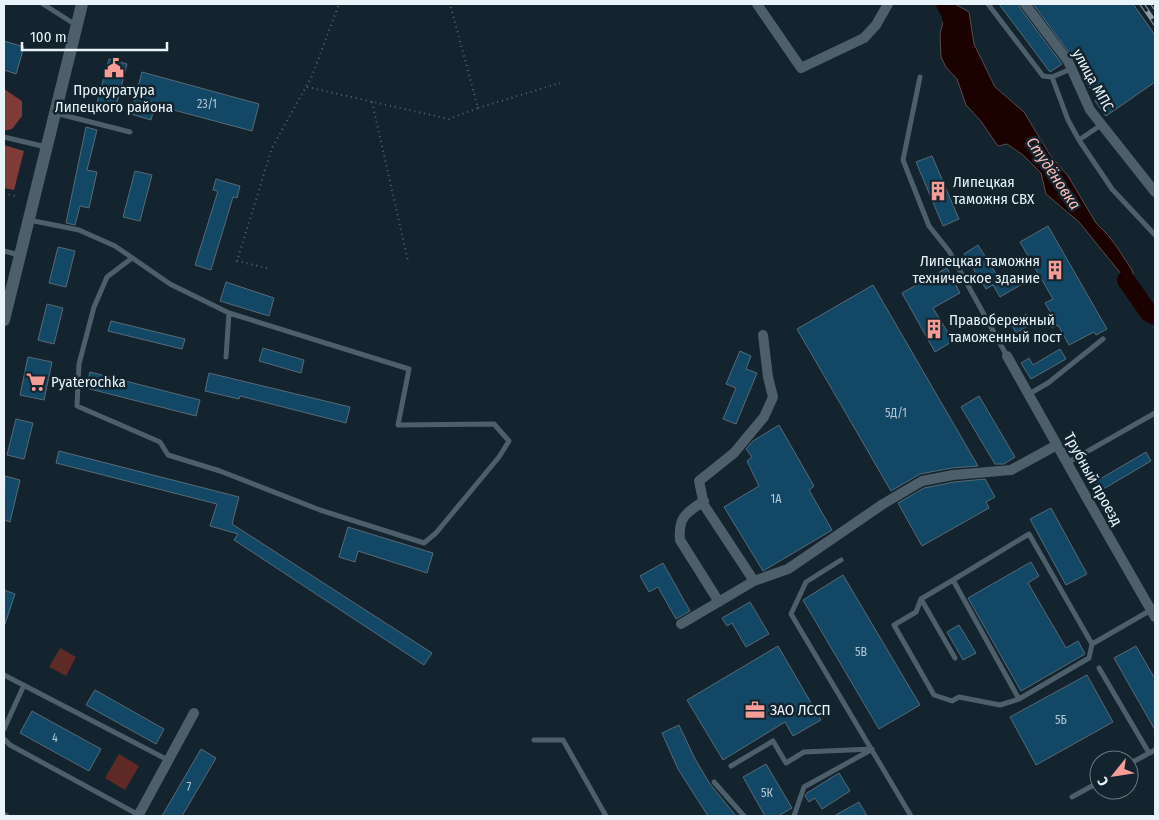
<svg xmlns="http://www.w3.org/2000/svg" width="1159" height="820" font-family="'Fira Sans Condensed',sans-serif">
<rect width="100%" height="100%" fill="#14242e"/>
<path fill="#5f2926" d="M60 648 76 657 66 676 49 667Z
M119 754 139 766 125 790 105 778Z"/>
<path fill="#7e3b38" d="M4 89 22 101V116L12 129 4 131Z
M4 145 24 151 14 190 4 188Z"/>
<path fill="#1c0101" stroke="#5a4a4c" d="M955 4 969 12 974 44 995 87 1024 112 1050 155 1068 176 1096 223 1108 235 1119 250 1132 270 1136 284 1142 296 1135 304 1126 280 1079 222 1046 194 1041 173 1023 155 1007 144 998 146 980 120 966 105 957 79 946 67 941 57 940 34 945 15Z"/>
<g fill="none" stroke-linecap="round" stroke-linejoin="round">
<path stroke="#1c0101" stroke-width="18" d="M945 4 950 13 955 32
M1126 280 1149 313 1155 316"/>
</g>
<path fill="#124866" stroke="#586976" d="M999 4H1018L1020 8 1062 64 1050 72Z
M1033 4H1133L1155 35V82L1106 116 1095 101 1097 99 1084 79 1082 76 1085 74Z
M4 41 24 47 16 74 4 70Z
M109 59 127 64 115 111 96 106Z
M142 72 259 104 252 131 155 105 151 120 131 114Z
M86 127 97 130 87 170 97 172 89 208 80 206 75 225 66 223Z
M932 156 959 219 943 226 916 162Z
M135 171 152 175 140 221 123 217Z
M216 179 240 186 237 198 233 197 211 270 195 265 218 191 213 190Z
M1048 226 1107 329 1096 335 1094 332 1069 345 1058 325 1052 328 1046 319 1052 315 1045 303 1053 299 1020 242Z
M978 245 1003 285 1019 275 1024 283 1000 297 993 285 986 289 964 254Z
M58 247 75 251 66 287 49 283Z
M947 268 960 293 933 308 953 341 935 352 902 293Z
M226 282 274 298 269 316 220 301Z
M873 285 978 466 952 468 920 474 891 491 797 329Z
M47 304 63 308 54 344 38 340Z
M1026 314 1032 324 1016 333 1011 323Z
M111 321 185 339 182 349 108 331Z
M263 348 304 360 301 373 259 361Z
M1060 349 1066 359 1031 379 1021 363 1029 358 1033 365Z
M740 351 751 356 746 369 757 373 736 424 723 419 736 388 726 384Z
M28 357 52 362 44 400 20 395Z
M90 372 200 400 196 416 86 388Z
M209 373 350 407 346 423 240 396 239 399 205 391Z
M979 396 1015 457 1004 464H995L961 407Z
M16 419 33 423 24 459 7 455Z
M779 425 814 486 809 490 832 530 763 571 724 507 759 486 747 461 752 457 746 449 753 441Z
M59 451 239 497 232 524 432 653 424 665 234 540 238 534 210 526 217 504 56 463Z
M1146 452 1151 461 1100 491 1095 482Z
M5 476 20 480 10 522 4 520Z
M985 479 995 497 986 502 989 508 922 546 898 503 924 488 954 482Z
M1051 508 1087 574 1066 585 1030 519Z
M348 527 433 553 427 573 358 551 355 562 339 557Z
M1031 562 1039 576 1028 583 1066 648 1078 641 1085 654 1021 691 968 598Z
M663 563 690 611 676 619 658 587 649 592 640 576Z
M843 575 920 705 879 729 803 600Z
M4 590 15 594 5 624H4Z
M750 602 769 634 746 647 732 623 727 626 722 618Z
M959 625 976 653 963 660 947 632Z
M778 646 821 720 793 736 785 722 723 760 687 700Z
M1136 646 1155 679V730L1114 658Z
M1087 675 1113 722 1036 765 1010 717Z
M95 690 164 729 156 744 86 705Z
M32 711 101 749 89 771 20 733Z
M679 725 695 759 710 784 736 816H708L678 769 662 733Z
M201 749 216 758 182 816H162Z
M766 764 792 808 778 816H765L743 777Z
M839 773 850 791 822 809 815 798 809 802 805 796 807 793Z
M859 802 867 816H834Z"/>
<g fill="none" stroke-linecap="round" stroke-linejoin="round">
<path stroke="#57656e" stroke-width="2" stroke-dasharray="1 4" stroke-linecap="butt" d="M307 87 449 119 478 108 450 4
M372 102 408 261
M478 108 560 83
M4 193 18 197
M267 268 237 261 272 148 312 76 339 4"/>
<path stroke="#4d5f6a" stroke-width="5" d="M43 4 76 25
M988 4 1043 76 1052 77 1071 69
M920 77 903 160 929 226 949 251 1007 356
M1052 77 1068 120 1079 140
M55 113 130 132
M1101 125 1079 140 1112 189 1155 235
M4 137 46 147
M29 220 79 230 115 246 170 284 229 313 226 357
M4 251 19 255
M132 258 107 277 94 307 79 364 77 406 160 442 168 455 220 471 320 510 424 543 436 533 499 457 509 441 494 424 398 425 409 369 229 313
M1029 394 1048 383 1103 339
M1067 463 1155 413
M841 560 806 582 791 614 911 816
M953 580 921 599 916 612 894 625 934 695 952 701 959 697 1000 705 1019 699
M921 599 955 658
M1092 644 1029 534 953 580 1019 699 1089 658 1092 644 1151 610
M1099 668 1149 753
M4 675 168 760
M4 729 24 685
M4 739 10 745 139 815
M534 740H563L606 816
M1129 764 1155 750
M731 766 773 741 786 763 804 752 872 749
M714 782 744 816
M1072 797 1099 782
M4 814 7 816
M794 816 804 787 869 751"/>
<path stroke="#4d5f6a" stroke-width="10" d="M757 4 801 68 864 38 876 25 888 4
M1025 4 1068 61 1090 110 1155 192
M1007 356 1089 502 1155 617
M704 501C686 513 678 517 680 540L719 602
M754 581 704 505 699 481 734 453 764 417 773 397 768 377 763 335
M681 624 754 581 788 569 883 504 922 481 953 475 1011 470 1057 445
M138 816 194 713"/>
<path stroke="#4d5f6a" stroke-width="12" d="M4 320 82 4"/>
<defs>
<path id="rail" d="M1142 4 1155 23
M1153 4 1155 7"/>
</defs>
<use href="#rail" stroke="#8b98a0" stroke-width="5"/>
<use href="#rail" stroke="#14242e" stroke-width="3" stroke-dasharray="9" stroke-linecap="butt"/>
</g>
<defs>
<symbol id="civic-bare" viewBox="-9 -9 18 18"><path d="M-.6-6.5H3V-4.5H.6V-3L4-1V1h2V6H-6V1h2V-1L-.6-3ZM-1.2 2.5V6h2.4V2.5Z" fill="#f59c95" stroke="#14242e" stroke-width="2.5" paint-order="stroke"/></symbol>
<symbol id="building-bare" viewBox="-9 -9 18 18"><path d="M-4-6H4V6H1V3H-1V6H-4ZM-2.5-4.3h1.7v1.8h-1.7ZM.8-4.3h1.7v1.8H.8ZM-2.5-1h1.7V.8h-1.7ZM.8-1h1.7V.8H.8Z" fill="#f59c95" stroke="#14242e" stroke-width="2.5" paint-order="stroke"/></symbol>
<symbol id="supermarket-bare" viewBox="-9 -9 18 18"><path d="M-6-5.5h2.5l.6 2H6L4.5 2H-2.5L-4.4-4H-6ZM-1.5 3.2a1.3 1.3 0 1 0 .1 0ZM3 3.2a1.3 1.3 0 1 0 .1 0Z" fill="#f59c95" stroke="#14242e" stroke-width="2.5" paint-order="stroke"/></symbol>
<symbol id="office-bare" viewBox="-9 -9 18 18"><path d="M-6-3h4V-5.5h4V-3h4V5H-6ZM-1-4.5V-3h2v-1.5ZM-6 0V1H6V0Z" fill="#f59c95" stroke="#14242e" stroke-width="2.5" paint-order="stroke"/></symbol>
</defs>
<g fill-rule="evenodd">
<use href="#civic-bare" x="100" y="54" width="28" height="28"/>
<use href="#building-bare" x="924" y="177" width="28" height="28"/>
<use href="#building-bare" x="1041" y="256" width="28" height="28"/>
<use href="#building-bare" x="920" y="315" width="28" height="28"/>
<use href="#supermarket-bare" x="22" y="368" width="28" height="28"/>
<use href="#office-bare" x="741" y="696" width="28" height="28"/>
</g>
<g text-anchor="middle" stroke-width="5" stroke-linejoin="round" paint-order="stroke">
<g font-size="12" fill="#b3c8d5">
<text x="207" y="108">23/1</text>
<text x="896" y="417">5Д/1</text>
<text x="776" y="503">1А</text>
<text x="861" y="656">5В</text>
<text x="1061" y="724">5Б</text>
<text x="55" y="742">4</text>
<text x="189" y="791">7</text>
<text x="767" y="797">5К</text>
</g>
<g font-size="15" fill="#e9f3fa" stroke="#14242e">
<text transform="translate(1093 80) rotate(61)" y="5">улица МПС</text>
<text transform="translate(1093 479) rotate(61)" y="5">Трубный проезд</text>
</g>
<g font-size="15" fill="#e9f3fa" stroke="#14242e" text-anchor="start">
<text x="114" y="95" text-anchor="middle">Прокуратура<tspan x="114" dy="17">Липецкого района</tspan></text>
<text x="953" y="187">Липецкая<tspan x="953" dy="17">таможня СВХ</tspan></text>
<text x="1040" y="266" text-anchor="end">Липецкая таможня<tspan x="1040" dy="17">техническое здание</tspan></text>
<text x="949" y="325">Правобережный<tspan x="949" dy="17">таможенный пост</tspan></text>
<text x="51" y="387">Pyaterochka</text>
<text x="770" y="715">ЗАО ЛССП</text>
</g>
<g font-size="16" font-style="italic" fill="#febeb8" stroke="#14242e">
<text transform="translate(1054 173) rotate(56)" y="6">Студёновка</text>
</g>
</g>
<rect width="1159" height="820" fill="none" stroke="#e9f3fa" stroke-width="10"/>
<g transform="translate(1114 775) rotate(240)"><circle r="24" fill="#14242e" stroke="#697780"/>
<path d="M0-4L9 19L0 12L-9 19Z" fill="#f59c95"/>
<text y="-8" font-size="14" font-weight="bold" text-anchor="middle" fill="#e9f3fa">С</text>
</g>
<path d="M22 42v8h145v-8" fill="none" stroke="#e9f3fa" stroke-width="2.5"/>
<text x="30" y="42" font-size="15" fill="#e9f3fa" stroke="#14242e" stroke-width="4" paint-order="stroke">100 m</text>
</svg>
